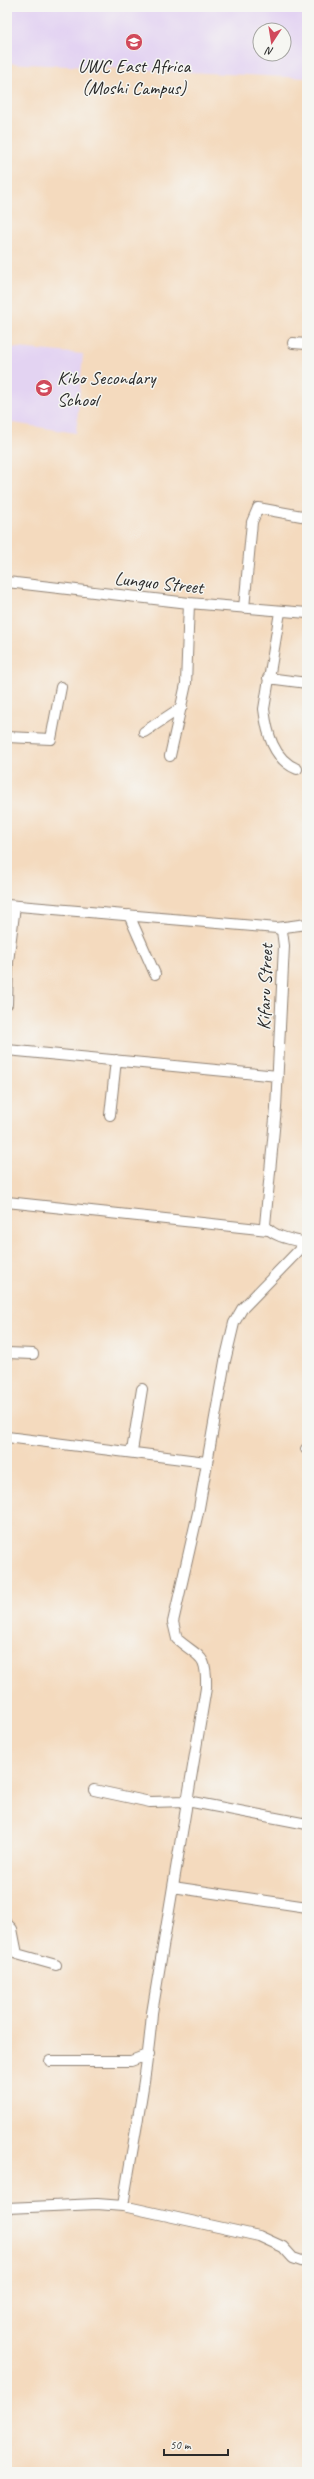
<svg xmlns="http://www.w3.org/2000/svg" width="314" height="2479" font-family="Caveat,sans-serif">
<rect width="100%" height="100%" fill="#f6f6f2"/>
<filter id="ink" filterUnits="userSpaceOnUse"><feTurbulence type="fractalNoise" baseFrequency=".025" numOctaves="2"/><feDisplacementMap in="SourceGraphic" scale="8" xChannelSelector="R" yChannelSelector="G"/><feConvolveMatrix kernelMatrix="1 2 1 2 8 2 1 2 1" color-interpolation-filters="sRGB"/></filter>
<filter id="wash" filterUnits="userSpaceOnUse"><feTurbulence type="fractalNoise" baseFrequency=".012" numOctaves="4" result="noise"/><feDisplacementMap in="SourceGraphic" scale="16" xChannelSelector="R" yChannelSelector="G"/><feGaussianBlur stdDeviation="0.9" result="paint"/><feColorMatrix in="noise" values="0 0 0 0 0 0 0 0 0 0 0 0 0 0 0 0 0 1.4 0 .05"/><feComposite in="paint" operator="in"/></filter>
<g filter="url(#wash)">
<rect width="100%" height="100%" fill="#f4dabe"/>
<path fill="#e3d3f2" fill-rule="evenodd" d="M7 7H307V78L7 63ZM260 30H284V54H260Z
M7 347 83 354 76 433 7 422Z"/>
</g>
<g filter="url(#ink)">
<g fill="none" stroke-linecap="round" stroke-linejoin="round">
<defs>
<path id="minor" d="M293 343 307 344
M7 582 189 603 307 613
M244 608 252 522 258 508 307 517
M280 612 264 709C267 733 273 759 297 769
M268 678 307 683
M144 732 182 707
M7 737 51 739 61 687
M170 756 186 684 189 603
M7 905 277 928 282 931 284 946 276 1108 265 1225C272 1237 294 1240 307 1243
M129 915 155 974
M277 928 307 924
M7 1004 8 962 15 906
M7 1050 278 1076
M110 1115 116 1060
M7 1202 268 1230
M7 1353 33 1354
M7 1437 206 1462
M306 1449H307
M132 1451 142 1389
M94 1790 150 1802 187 1801 307 1824
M173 1887 307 1907
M7 1924 12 1929 17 1954 56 1965
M50 2061H131L149 2054
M123 2206C133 2142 147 2078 152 2013L206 1688C207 1653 200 1659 177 1639L173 1622 199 1508 225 1361 234 1323 242 1309 306 1243
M7 2208 97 2204 123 2206 259 2236 283 2247 293 2258 307 2263"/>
</defs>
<use href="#minor" stroke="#908274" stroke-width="12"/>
<use href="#minor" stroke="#fff" stroke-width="10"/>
</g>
</g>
<defs>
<symbol id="school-disc" viewBox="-11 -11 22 22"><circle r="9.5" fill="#d1495b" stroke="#f6f6f2"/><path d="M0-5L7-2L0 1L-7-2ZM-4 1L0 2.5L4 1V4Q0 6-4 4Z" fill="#fff"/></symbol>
</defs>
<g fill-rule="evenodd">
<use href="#school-disc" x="124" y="32" width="20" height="20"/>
<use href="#school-disc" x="34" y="378" width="20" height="20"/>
</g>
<g text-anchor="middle" stroke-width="3" stroke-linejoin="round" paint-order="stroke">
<g font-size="19" fill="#2b2b2b" stroke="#f6f6f2">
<text x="134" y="72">UWC East Africa<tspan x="134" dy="22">(Moshi Campus)</tspan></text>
<text x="57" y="384" text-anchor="start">Kibo Secondary<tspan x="57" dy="22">School</tspan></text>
</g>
<g font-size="19" fill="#2b2b2b" stroke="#f6f6f2">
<text transform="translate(159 582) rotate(6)" y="7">Lunguo Street</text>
<text transform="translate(264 987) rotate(-88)" y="7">Kifaru Street</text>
</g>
</g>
<rect width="314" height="2479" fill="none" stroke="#f6f6f2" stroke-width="24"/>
<g transform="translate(272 42) rotate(192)"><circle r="19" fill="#f6f6f2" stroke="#a5a5a2"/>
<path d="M0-3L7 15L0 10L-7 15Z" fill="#d1495b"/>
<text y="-6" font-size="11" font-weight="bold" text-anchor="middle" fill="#2b2b2b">N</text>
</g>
<path d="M164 2449v6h64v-6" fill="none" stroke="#2b2b2b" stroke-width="2"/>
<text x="170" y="2449" font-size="12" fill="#2b2b2b" stroke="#f6f6f2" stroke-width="3" paint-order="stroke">50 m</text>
</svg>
